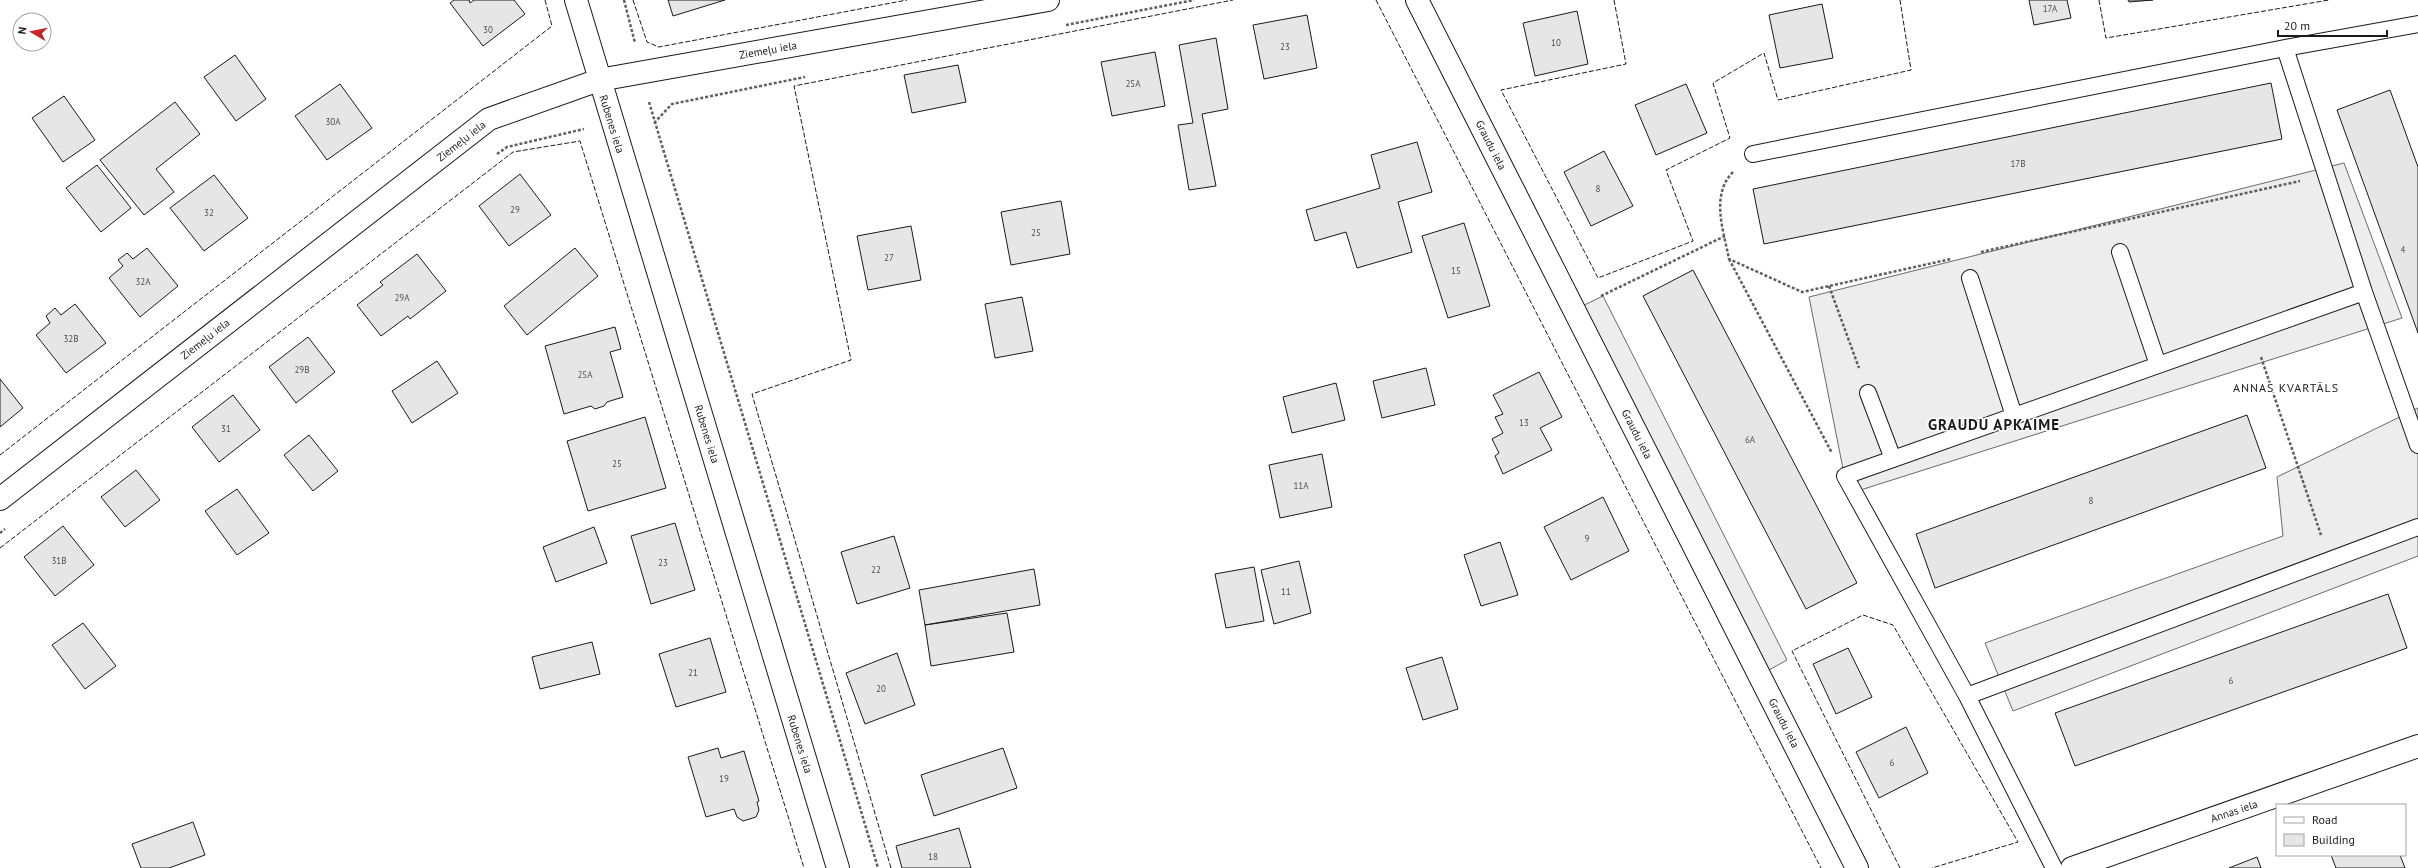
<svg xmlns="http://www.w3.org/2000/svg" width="2418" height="868" font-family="'PT Sans',sans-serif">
<rect width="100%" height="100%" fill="#fff"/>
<path fill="#ededed" stroke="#6a6a6a" d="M2344 163 2402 318 1848 494 1809 297Z
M1603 296 1787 660 1760 675 1574 310Z
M2418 408V556L2013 711 1985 643 2283 536 2277 477Z"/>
<path fill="#e6e6e6" stroke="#1a1a1a" d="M454 0H469L470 3 474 0H514L525 14 483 46 450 3Z
M668 0H725L673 16Z
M2029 0H2067L2071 18 2034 25Z
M2128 0H2153L2129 2Z
M1822 4 1833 58 1780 68 1769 15Z
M1577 11 1588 64 1535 76 1523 23Z
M1307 15 1317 68 1264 79 1253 25Z
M1216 38 1228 109 1202 114 1216 186 1189 190 1178 125 1193 123 1179 45Z
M1155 52 1165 106 1112 116 1101 62Z
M235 55 266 99 236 121 204 77Z
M958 65 966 102 912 113 904 75Z
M2271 83 2282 139 1764 244 1753 189Z
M340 84 372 128 327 160 295 116Z
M1686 84 1707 133 1656 155 1635 105Z
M2390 90 2418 167V333L2337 110Z
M64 96 95 140 63 162 32 118Z
M175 102 200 134 156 169 174 192 144 215 100 160Z
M1417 142 1432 192 1398 202 1412 252 1357 268 1346 232 1315 241 1306 210 1380 188 1371 155Z
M1604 151 1633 206 1591 226 1564 172Z
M97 165 131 208 101 232 66 188Z
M520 174 551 215 509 246 479 206Z
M214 175 248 218 204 251 170 208Z
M1061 201 1070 254 1011 265 1001 212Z
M1464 223 1490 306 1448 318 1422 236Z
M911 226 921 280 868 290 857 236Z
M147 248 178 286 140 317 109 278 123 266 118 260 127 253 133 259Z
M575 248 598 276 527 335 504 306Z
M417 254 446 291 410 319 408 316 381 336 357 305 383 285 380 282Z
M1693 270 1857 583 1806 609 1643 296Z
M1022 297 1033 351 995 358 985 304Z
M75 304 106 343 66 373 36 335 50 323 46 316 55 308 61 315Z
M615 327 621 349 610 352 623 397 607 402 604 406 595 409 591 406 564 414 545 346Z
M308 337 335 372 296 403 269 367Z
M437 361 458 393 412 423 392 391Z
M1426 368 1435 405 1382 418 1373 381Z
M1539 372 1562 417 1540 428 1552 450 1503 474 1495 456 1499 453 1492 439 1503 433 1495 417 1503 414 1493 395Z
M0 379 23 408 0 427Z
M1336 383 1345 420 1292 433 1283 397Z
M233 395 260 430 219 462 192 427Z
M2247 415 2266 468 1935 588 1916 534Z
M645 417 666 488 588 511 567 441Z
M309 435 338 471 313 491 284 455Z
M1322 454 1332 507 1280 518 1269 465Z
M136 470 160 500 125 527 101 497Z
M237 489 269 533 237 555 205 511Z
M1603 497 1629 551 1571 580 1544 527Z
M675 523 695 590 651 604 631 536Z
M63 526 94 565 55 596 24 557Z
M594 527 607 563 556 582 543 547Z
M894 536 910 588 857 604 841 552Z
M1500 542 1518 595 1481 606 1464 555Z
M1299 561 1311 613 1274 624 1261 570Z
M1254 567 1264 621 1226 628 1215 574Z
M1034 569 1040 605 925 625 919 590Z
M2388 594 2407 648 2075 766 2055 713Z
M1007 613 1014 652 931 666 925 625Z
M83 623 116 666 85 689 52 645Z
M710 638 726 692 676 707 659 654Z
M592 642 600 674 540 689 532 657Z
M1848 648 1872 697 1836 714 1813 664Z
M897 653 915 705 865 724 846 673Z
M1442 657 1458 709 1423 720 1406 668Z
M1906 727 1928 773 1879 798 1856 752Z
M718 748 721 758 744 751 759 801 757 802 759 810 756 817 743 821 737 817 734 809 706 817 688 757Z
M1003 748 1017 788 934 816 921 775Z
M193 822 205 855 169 868H141L132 844Z
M959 828 971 868H902L896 846Z
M2331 855H2400L2405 868H2336Z
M2257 857 2261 868H2229Z"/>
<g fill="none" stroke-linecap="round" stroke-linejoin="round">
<defs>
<path id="lane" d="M2285 48 2364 292 2418 445
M1753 154 2285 48 2418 24
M2120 252 2158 365
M1970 278 2014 416
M1868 393 1893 459
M1967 696 2418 527
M2054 868 1967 696 1845 476 2364 292"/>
<path id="street" d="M1417 0 1857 868
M2072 868 2418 746"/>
<path id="secondary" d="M576 0 838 868
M0 499 489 119 599 80 1048 0"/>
</defs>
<use href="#lane" stroke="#1a1a1a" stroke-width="18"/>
<use href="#street" stroke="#1a1a1a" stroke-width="24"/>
<use href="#secondary" stroke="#1a1a1a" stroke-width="24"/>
<path stroke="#5f5f5f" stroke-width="2.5" stroke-dasharray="3 2" stroke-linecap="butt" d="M624 0 635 43
M1066 25 1194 0
M649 102 878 868
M654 123 672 104 805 77
M497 154 507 147 584 129
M1733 172C1710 195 1724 232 1729 259L1802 292 1951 259
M1981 252 2300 181
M1729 259 1832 453
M1829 286 1859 368
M1601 296 1725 236
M2261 357 2321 535
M0 533 5 529"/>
<use href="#lane" stroke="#fff" stroke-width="16"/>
<use href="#street" stroke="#fff" stroke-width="22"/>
<use href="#secondary" stroke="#fff" stroke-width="22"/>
<path stroke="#1a1a1a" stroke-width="1" stroke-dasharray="5 2" stroke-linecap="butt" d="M633 0 647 42 659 47 907 0
M1376 0 1821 868
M1614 0 1626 64 1501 90 1598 278 1693 241 1666 170 1730 138 1713 83 1764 53 1778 100 1911 70 1900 0
M2099 0 2106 38 2329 0
M0 455 552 26 545 0
M0 548 513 152 580 141 804 868
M891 868 752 394 851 360 794 86 1233 0
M1900 868 1792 651 1863 615 1893 625 2018 842 1932 868"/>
</g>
<g text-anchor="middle" stroke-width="3" stroke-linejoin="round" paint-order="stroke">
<g font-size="9" fill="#4d4d4d">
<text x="2050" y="12">17A</text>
<text x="488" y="33">30</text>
<text x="1556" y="46">10</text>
<text x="1285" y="50">23</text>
<text x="1133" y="87">25A</text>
<text x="333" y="125">30A</text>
<text x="2018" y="167">17B</text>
<text x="1598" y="192">8</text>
<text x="515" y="213">29</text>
<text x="209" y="216">32</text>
<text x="1036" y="236">25</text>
<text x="2403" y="253">4</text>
<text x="889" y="261">27</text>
<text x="1456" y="274">15</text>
<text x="143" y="285">32A</text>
<text x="402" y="301">29A</text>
<text x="71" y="342">32B</text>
<text x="302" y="373">29B</text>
<text x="585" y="378">25A</text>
<text x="1524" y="426">13</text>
<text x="226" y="432">31</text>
<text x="1750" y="443">6A</text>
<text x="617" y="467">25</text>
<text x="1301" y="489">11A</text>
<text x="2091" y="504">8</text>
<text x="1587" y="542">9</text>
<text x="59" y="564">31B</text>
<text x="663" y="566">23</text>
<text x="876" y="573">22</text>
<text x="1286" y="595">11</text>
<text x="693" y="676">21</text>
<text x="2231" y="684">6</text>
<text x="881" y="692">20</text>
<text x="1892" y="766">6</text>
<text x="724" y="782">19</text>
<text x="933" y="860">18</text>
</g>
<g font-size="11" fill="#1a1a1a" stroke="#fff">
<text transform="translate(768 50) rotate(-10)" y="4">Ziemeļu iela</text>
<text transform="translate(612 124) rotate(73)" y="4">Rubenes iela</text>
<text transform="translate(461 141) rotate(-38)" y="4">Ziemeļu iela</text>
<text transform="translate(1491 145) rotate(63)" y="4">Graudu iela</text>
<text transform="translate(205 339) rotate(-38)" y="4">Ziemeļu iela</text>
<text transform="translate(707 434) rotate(73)" y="4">Rubenes iela</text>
<text transform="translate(1637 434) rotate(63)" y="4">Graudu iela</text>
<text transform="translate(1784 723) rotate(63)" y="4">Graudu iela</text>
<text transform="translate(800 744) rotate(73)" y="4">Rubenes iela</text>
<text transform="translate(2234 811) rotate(-19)" y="4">Annas iela</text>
</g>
<g font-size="12" letter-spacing="1" fill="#1a1a1a" stroke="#fff">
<text x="2286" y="392">ANNAS KVARTĀLS</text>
</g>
<g font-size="15" font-weight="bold" letter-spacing="1" fill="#1a1a1a" stroke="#fff">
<text x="1994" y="430">GRAUDU APKAIME</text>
</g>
</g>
<rect x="2276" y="804" width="130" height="52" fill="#ffffff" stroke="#a3a3a3"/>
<rect x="2284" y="817" width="20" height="6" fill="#ffffff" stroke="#a3a3a3"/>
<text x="2312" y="824" font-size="12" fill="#1a1a1a">Road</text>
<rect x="2284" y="834" width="20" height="12" fill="#e6e6e6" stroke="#a3a3a3"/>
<text x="2312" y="844" font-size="12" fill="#1a1a1a">Building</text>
<g transform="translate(32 32) rotate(279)"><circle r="19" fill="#ffffff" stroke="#a3a3a3"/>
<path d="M0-3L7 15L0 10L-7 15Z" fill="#c62828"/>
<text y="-6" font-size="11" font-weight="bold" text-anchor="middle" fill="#1a1a1a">N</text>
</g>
<path d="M2278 30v6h109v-6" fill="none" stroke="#1a1a1a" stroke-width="2"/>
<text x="2284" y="30" font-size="12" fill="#1a1a1a" stroke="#ffffff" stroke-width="3" paint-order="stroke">20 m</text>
</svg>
